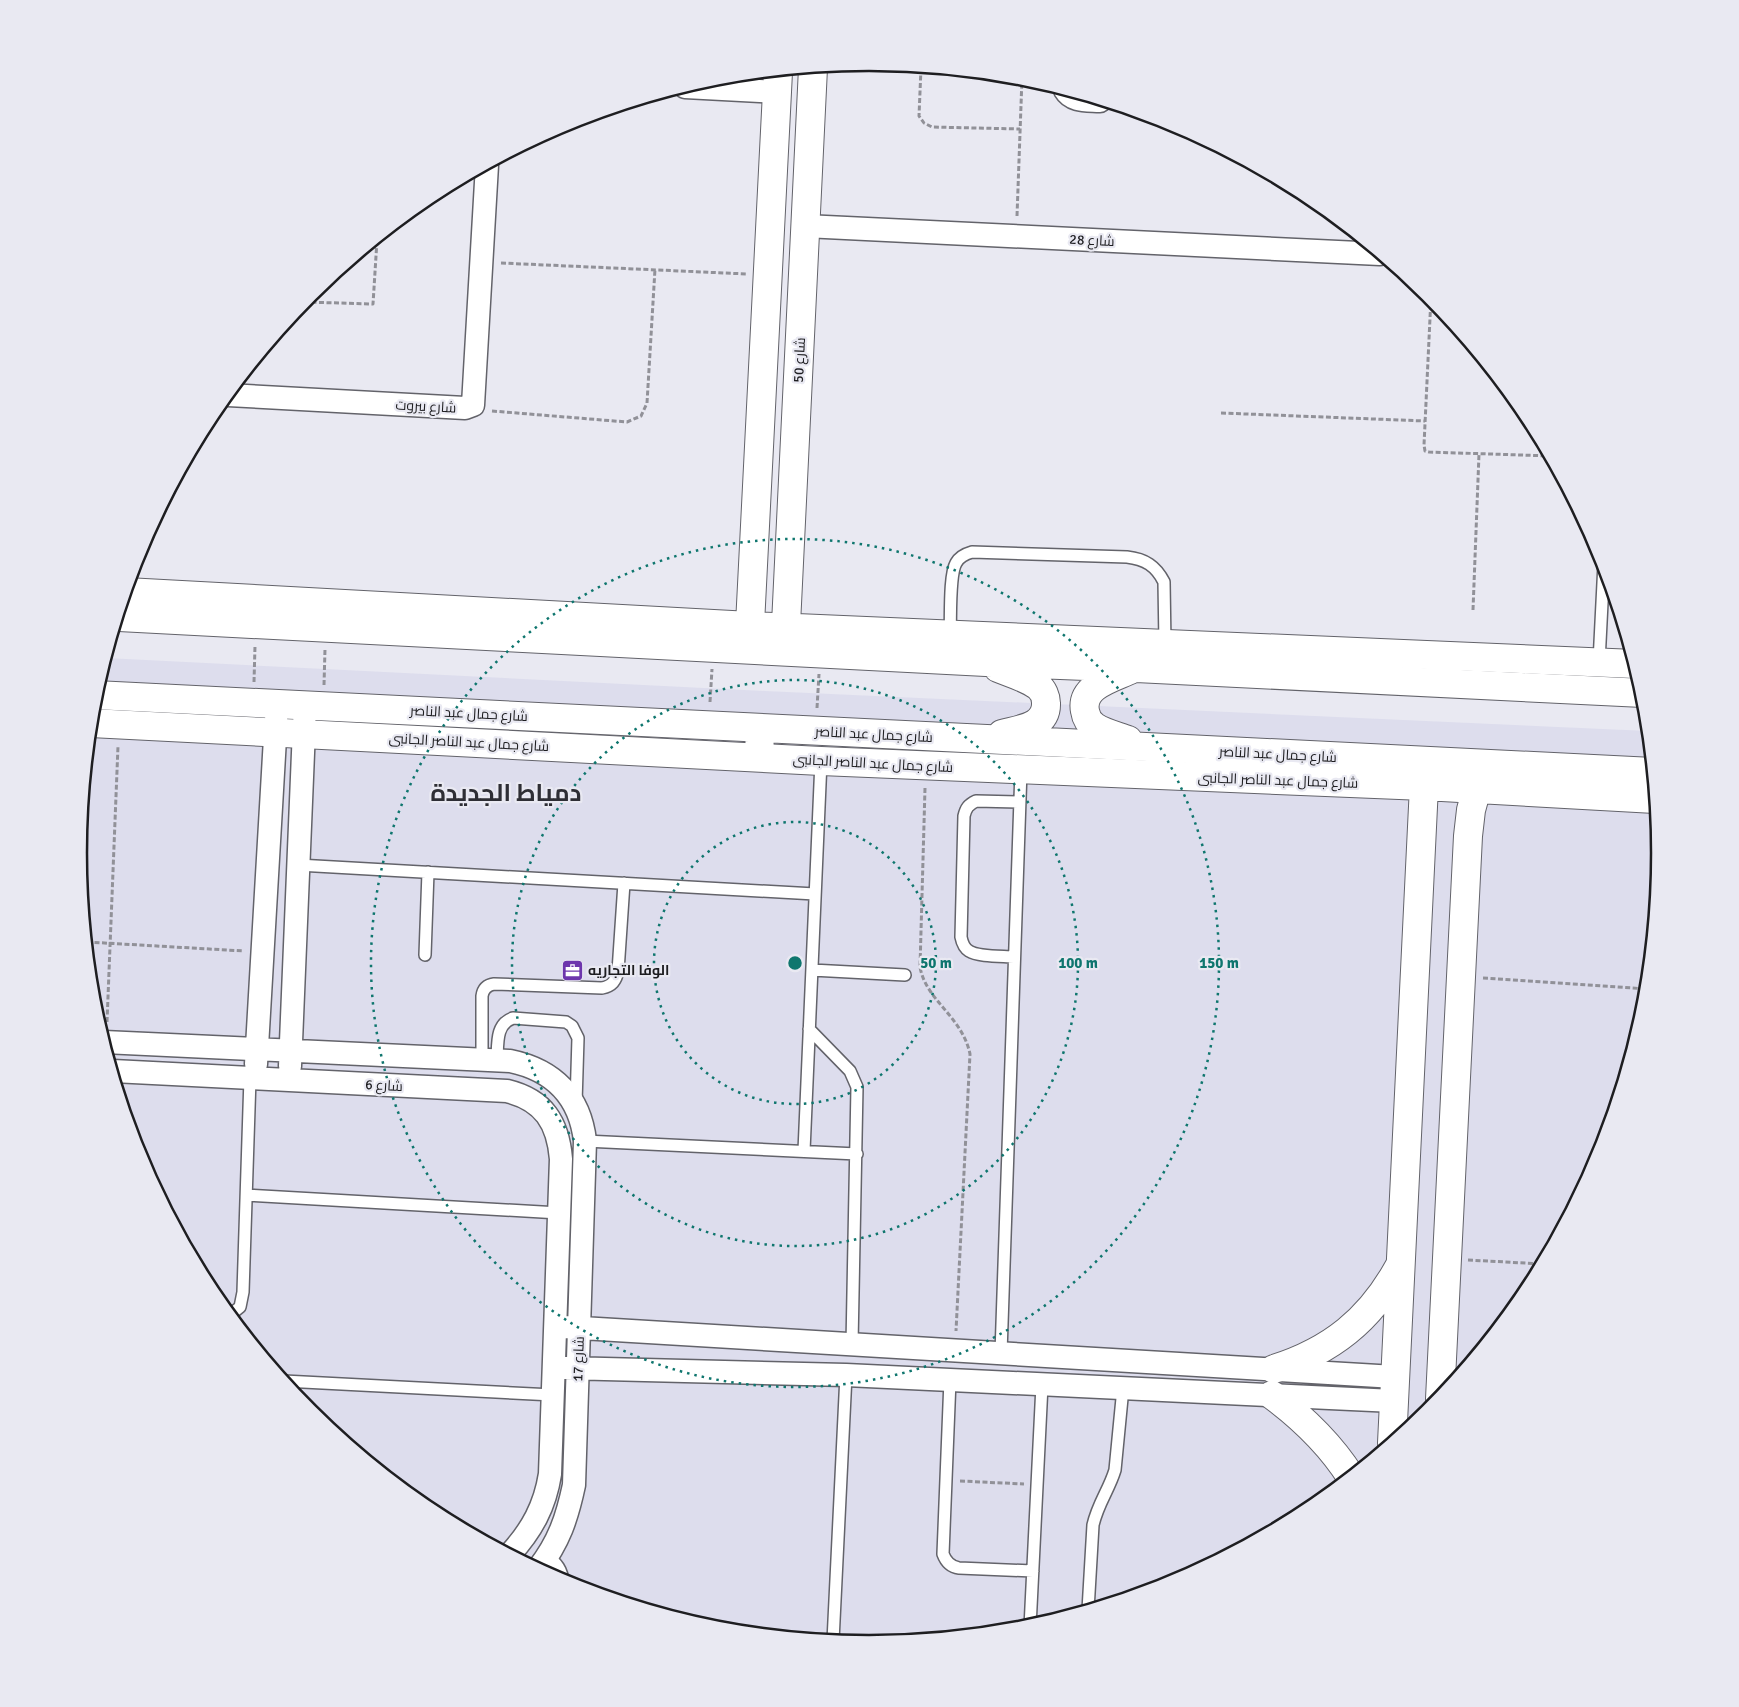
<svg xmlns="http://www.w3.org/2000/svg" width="1739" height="1707" font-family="Signika,Cairo,sans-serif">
<rect width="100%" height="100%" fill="#e9e9f2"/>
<path fill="#dddded" d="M106 658 765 691 1648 731 1660 854 1645 1008 1600 1156 1527 1293 1429 1413 1309 1511 1172 1584 1024 1629 869 1644 715 1629 567 1584 430 1511 310 1413 212 1293 139 1156 94 1008 79 853 94 699Z"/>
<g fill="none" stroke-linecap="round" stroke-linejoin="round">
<defs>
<path id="lane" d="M950 634C951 618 949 575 956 563 959 557 965 554 972 552L1127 557C1145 559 1156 566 1164 582L1165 644
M1599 662 1604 563
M298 865 815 894
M425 955 428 872
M1014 957C1003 956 978 957 969 951 964 948 962 942 961 937L964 816C966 808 968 805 976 801L1019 802
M812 970 905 975
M809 1029 850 1071 857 1087 852 1344
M482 1060V996C483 989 487 985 494 984L602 988C612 986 616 981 618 971L624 883
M497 1061C498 1045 495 1024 513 1018L566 1022 572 1026 578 1038 576 1103
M585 1141 857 1154
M804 1151 821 761
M247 1195 559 1213
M230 1315 240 1307 243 1292 250 1078
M1001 1353 1021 770
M950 1380 943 1554C946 1562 951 1567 959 1568L1033 1571
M284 1381 553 1395
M547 1556C557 1563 562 1570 563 1582
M1088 1610 1093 1525C1098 1503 1109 1490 1115 1470L1123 1388
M1030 1627 1042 1385
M833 1641 846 1375"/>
<path id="street" d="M685 87 777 92
M1065 90C1072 102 1087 100 1100 101
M805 226 1380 254
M228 395 465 408 473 405 487 165
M104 1042 510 1061C554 1070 580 1097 585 1141L574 1485C567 1518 559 1542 538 1569
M256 1064 277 704
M290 1066 305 705
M113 1071 507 1091C544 1100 558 1123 561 1159L550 1474C545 1506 532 1530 510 1554
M565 1327 1395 1377
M565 1368 846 1375 1394 1401"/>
<path id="secondary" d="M126 592 750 626 1635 664
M749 644 778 72
M785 645 813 68
M91 723 821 761 1424 786 1655 799
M1274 1369C1331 1351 1370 1320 1399 1267
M1272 1395C1303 1418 1330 1444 1351 1477
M1440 1399 1468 836 1471 810 1481 773
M1392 1443 1424 786V767"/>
<path id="primary" d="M119 617 986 662 1136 668 1643 693
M1446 656V683
M998 668C1011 673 1027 678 1038 686 1043 690 1046 697 1046 703 1047 727 1020 729 1002 734
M95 695 1653 772
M759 728 760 757
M1128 740C1117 736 1104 733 1095 727 1089 723 1086 718 1085 711 1080 686 1113 678 1130 670"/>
</defs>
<use href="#lane" stroke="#63636a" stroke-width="14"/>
<use href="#street" stroke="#63636a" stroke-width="25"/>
<use href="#secondary" stroke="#63636a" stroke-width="30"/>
<use href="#primary" stroke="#63636a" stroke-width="30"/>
<path stroke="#919198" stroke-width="3" stroke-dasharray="5 2.5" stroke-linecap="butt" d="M921 68 919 116 924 123 932 127 1020 129
M1017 216 1022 78
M501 263 747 274
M1431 297 1424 445 1425 451 1429 452 1550 456
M304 302 373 304 377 240
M492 411 627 422 641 416 647 403 655 269
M1221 413 1425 421
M1473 610 1479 454
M254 682 255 646
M324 685 325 649
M710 702 712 669
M817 708 819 674
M925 788 920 967C926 1001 962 1016 970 1054L956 1331
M87 942 244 951
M1483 978 1647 989
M107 1022 118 746
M1468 1260 1543 1264
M960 1481 1024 1484"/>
<use href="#lane" stroke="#fff" stroke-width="11"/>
<use href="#street" stroke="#fff" stroke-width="22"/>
<use href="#secondary" stroke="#fff" stroke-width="28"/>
<use href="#primary" stroke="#fff" stroke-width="28"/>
</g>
<g fill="none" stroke="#0f766e" stroke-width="2.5" stroke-dasharray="2.5 5">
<circle cx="795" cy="963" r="141"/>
<circle cx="795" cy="963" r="283"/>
<circle cx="795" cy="963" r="424"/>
</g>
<defs>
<symbol id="office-square" viewBox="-11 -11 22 22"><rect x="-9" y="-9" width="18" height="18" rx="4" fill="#6d36ac" stroke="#e9e9f2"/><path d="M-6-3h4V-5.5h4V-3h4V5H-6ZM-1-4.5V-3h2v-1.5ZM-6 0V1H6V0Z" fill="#fff"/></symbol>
</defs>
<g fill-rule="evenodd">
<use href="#office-square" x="560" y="958" width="25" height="25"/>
</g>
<g text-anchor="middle" stroke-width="4.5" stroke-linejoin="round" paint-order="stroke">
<g font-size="14" fill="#1e1e21" stroke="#e9e9f2">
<text transform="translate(1092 240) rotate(3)" y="5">شارع 28</text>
<text transform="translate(799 360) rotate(-87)" y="5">شارع 50</text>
<text transform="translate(426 406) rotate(3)" y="5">شارع بيروت</text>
<text transform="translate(469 713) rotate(3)" y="5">شارع جمال عبد الناصر</text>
<text transform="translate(874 734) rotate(3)" y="5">شارع جمال عبد الناصر</text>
<text transform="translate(469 742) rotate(3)" y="5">شارع جمال عبد الناصر الجانبى</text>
<text transform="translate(1278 754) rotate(3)" y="5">شارع جمال عبد الناصر</text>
<text transform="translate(873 763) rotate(3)" y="5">شارع جمال عبد الناصر الجانبى</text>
<text transform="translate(1278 780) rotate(2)" y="5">شارع جمال عبد الناصر الجانبى</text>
<text transform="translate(384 1085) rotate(3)" y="5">شارع 6</text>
<text transform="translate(578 1359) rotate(-88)" y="5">شارع 17</text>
</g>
<g font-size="14" font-weight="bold" fill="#1e1e21" stroke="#e9e9f2" text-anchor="start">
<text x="588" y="975">الوفا التجاريه</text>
</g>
<g font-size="24" font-weight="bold" fill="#2e2e35" stroke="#e9e9f2">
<text x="506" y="801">دمياط الجديدة</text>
</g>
</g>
<path d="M0 0H1739V1707H0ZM87 853a782 782 0 1 1 1564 0a782 782 0 1 1-1564 0Z" fill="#e9e9f2" fill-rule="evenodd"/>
<path fill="none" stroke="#1e1e21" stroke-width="2.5" d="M87 853a782 782 0 1 1 1564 0a782 782 0 1 1-1564 0Z"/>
<circle cx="795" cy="963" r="8" fill="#0f766e" stroke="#e9e9f2" stroke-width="2.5"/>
<g font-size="15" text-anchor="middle" font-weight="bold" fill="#0f766e" stroke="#e9e9f2" stroke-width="4.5" stroke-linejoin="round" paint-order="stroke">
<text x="936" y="968">50 m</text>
<text x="1078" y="968">100 m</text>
<text x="1219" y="968">150 m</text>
</g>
</svg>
